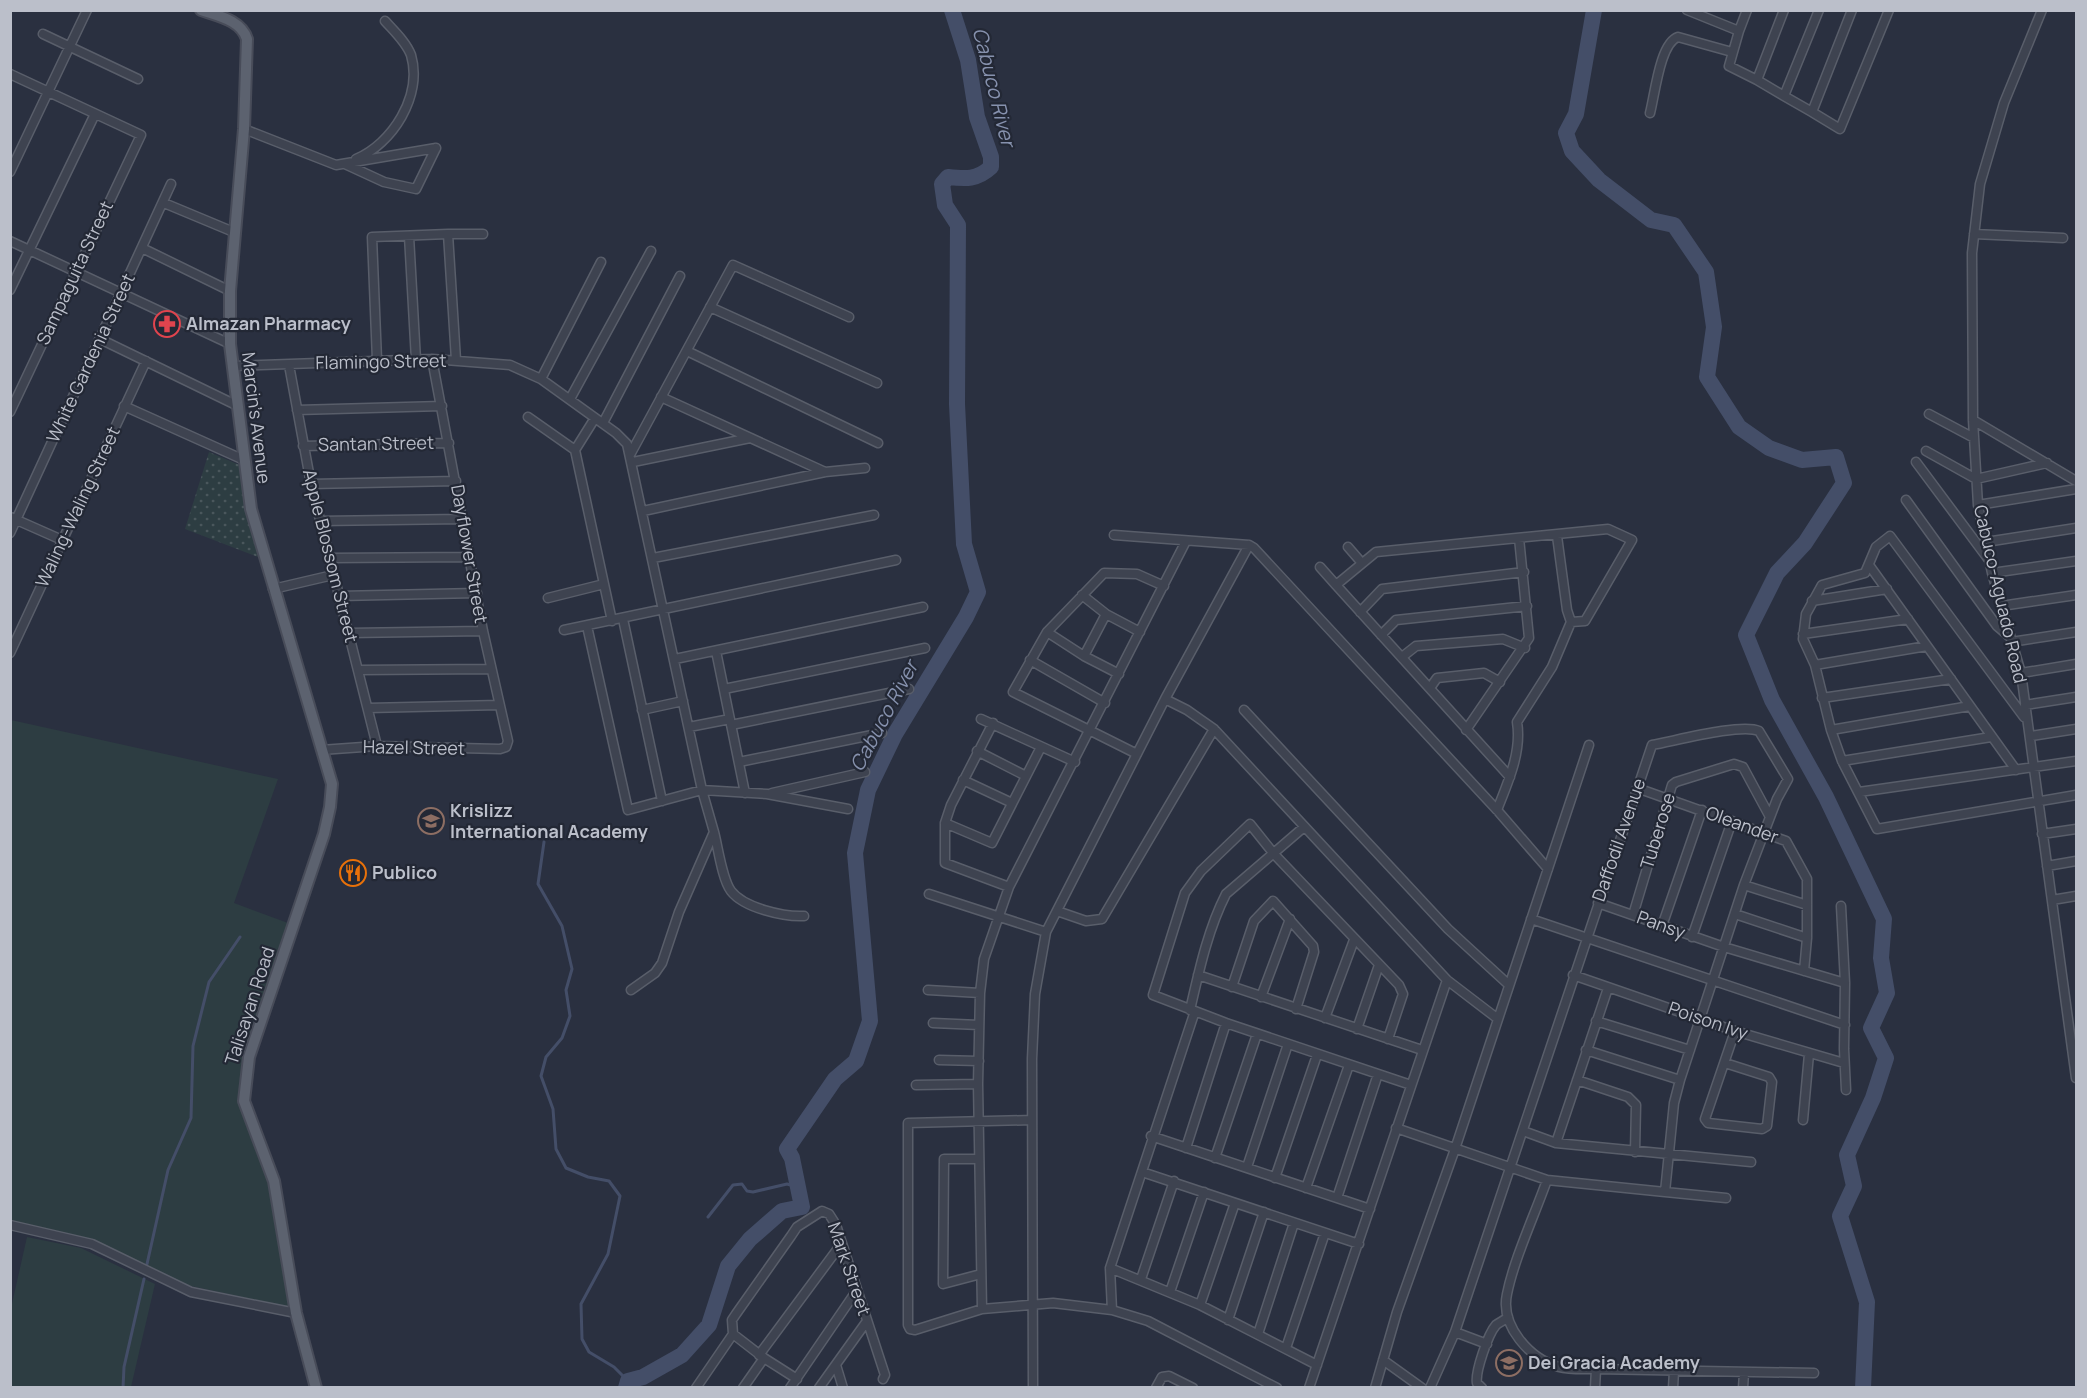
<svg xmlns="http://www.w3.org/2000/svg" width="2087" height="1398" font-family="Manrope,sans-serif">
<defs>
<pattern id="park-dots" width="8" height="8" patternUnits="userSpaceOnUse" patternTransform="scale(1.5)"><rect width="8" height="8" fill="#2d3d42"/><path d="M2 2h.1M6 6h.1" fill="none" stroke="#4a575c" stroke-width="1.8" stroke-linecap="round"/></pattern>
</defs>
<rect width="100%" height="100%" fill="#2a3040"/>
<path fill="#2d3d42" d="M11 720 278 779 234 903 288 923 240 1098 243 1117 274 1196 289 1307 181 1284 89 1239 11 1221Z
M27 1237 81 1248 155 1284 131 1387H11V1308Z"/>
<path fill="url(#park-dots)" d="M209 452 242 466 258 557 185 529Z"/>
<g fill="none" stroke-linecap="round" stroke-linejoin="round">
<path stroke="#444e68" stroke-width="3" d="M544 842 538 884 562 926 572 969 566 990 570 1016 562 1038 546 1057 541 1076 553 1109 556 1149 566 1168 588 1177 609 1181 620 1196 608 1254 581 1304 582 1339 589 1352 614 1367 628 1381
M708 1217 733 1185 742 1184 747 1191 753 1192 787 1184 794 1186 800 1199
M147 1264 168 1170 191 1118 193 1046 209 982 240 937
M123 1388 124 1367 144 1279"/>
<path stroke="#444e68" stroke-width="16" d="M1594 10 1576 114 1566 133 1572 151 1599 180 1651 220 1674 225 1706 272 1714 327 1707 377 1739 427 1769 448 1802 460 1836 457 1844 483 1805 543 1777 573 1746 635 1772 700 1826 797 1884 919 1881 958 1887 993 1871 1028 1886 1058 1873 1098 1847 1155 1854 1186 1840 1216 1867 1302 1863 1388
M626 1388 628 1381 643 1377 682 1355 709 1325 728 1266 750 1239 782 1211 802 1207 792 1158 787 1149 835 1079 856 1061 870 1021 855 853 868 790 895 734 966 617 978 592 964 544 957 404 958 225 945 205 942 184 948 177C966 179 977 180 991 167V157L977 117 968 60 952 10"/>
<defs>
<path id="minor" d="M1687 10 1739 31 1747 10
M1852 10 1812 112 1840 129 1889 10
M2042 10 2004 103 1980 184 1972 253 1973 420 1978 505 1992 573 2021 673 2076 1078
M1739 31 1729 66 1757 80
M43 34 138 79
M10 74 141 135 10 412
M1784 96 1757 80 1784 10
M1812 112 1784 96 1819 10
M1650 113C1655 94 1660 43 1678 37L1732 52
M244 129 336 165 436 148
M356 159C392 144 423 96 411 55 406 42 394 31 385 21
M345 164 384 182 416 189 436 148
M10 172 87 10
M164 203 236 233
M448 234H483
M1974 234 2063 238
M409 236 416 360
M10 241 230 344
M142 248 230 291
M10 290 95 114
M710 307 877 383
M100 339 238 406
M687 351 878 443
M377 360 372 237 448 234 456 360
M289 365 311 484 377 746
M234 366 432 359 510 365 541 379 616 433 627 444 702 790 714 832 679 912 662 963 655 973 631 990
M541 379 601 262
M661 397 825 472
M570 399 651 251
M124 406 244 460
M297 410 442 406
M1929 414 1974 438
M528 417 575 450
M595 418 575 450 612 621
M1973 420 2076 481
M603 423 680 276
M303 446 449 443
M1926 451 1976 479 2047 463
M631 453 733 265 849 317
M633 462 750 438
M1916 462 1989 560
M311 484 456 481
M1906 500 1997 626 2010 637
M1978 505 2076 489
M643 511 825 472 865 468
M10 517 62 540
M320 521 462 519
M10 533 171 184
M1114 535 1249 545 1254 548 1497 810 1548 869
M1986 542 2076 528
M1348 547 1361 562
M329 558 470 557
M653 558 874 515
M1869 565 2016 770
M1320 567 1336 585
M1992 573 2076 561
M273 589 333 575
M1082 595 1106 614 1140 632
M339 596 477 593
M548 598 604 584
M1812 601 1887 589
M2001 606 2076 595
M1360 612 1382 589 1524 572
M623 619 662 801
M587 626 628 810 702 790 767 794 848 809
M564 630 896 560
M1047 632 1084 656 1119 674
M349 633 483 631
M1803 634 1908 619
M1381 635 1396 620 1527 606
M2011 642 2076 632
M716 651 745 793
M10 653 146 361
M1084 656 1106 614
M1402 657 1416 646 1503 639 1525 648
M675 659 923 607
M1030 660 1105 703
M1815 665 1927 646
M358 670 491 669
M2021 673 2076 664
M1430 688 1437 678 1484 673 1500 682
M724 689 925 648
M1822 698 1951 679
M1165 699 1187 710 1214 729 1447 980 1498 1019
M2025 705 2076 697
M368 708 499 705
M642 710 683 701
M1244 710 1448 929 1509 985
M2024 717 1890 536 1876 547 1865 573 1822 585 1806 614 1803 639 1815 665 1831 730 1842 761 1877 829 2076 795
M981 719 1075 762
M993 723 951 805 945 823V863L1009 887
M731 725 909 689
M689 727 730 719
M1466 730 1529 638 1519 538
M1831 730 1970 706
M2031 736 2076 729
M321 750 377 746 500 749 506 747 508 741 483 631 432 359
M977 751 1026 776
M1137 754 1013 692 1047 632 1104 573 1137 574 1164 586
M1842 761 1991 737
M739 762 882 733
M1510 777 1336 585 1376 552 1608 529 1632 540 1585 621 1571 622
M963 780 1012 803
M1637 788 1786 841 1807 879V938L1804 971
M1859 792 2076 761
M772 793 865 772
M1497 810C1508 782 1522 752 1517 722L1552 667 1571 622 1567 610 1557 536
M945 823 992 843 1041 747
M714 832C718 847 722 879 731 891 744 908 784 917 804 916
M2042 834 2076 829
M2047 866 2076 861
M1744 885 1807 905
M929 894 1046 932
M2052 900 2076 896
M1598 903 1724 947 1845 983
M1841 906 1845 983 1844 1049 1846 1090
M1057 911 1086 921 1102 919 1214 729
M1735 914 1807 938
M1633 915 1672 785 1676 782 1734 764 1743 767 1770 817
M1531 919 1845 1025
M1662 926 1702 810
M1692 937 1732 821
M1198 975 1422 1050
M1573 975 1735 1031 1844 1063
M1232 987 1254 921 1273 901 1313 946 1314 952 1296 1009
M928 990 980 993
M1261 997 1290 919
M1190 1010C1199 971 1208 929 1226 894L1304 827
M1325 1018 1354 940
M1596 1021 1690 1050
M933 1023 979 1025
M1357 1029 1379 965
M1388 1039 1403 994 1399 985 1274 854 1250 824 1201 871 1185 893 1153 995 1226 1023 1411 1085
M1586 1050 1680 1080
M939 1060 979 1061
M1725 1063 1769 1077 1772 1082 1767 1126 1762 1129 1708 1123 1705 1119 1735 1031
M1577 1080 1628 1097 1636 1105 1635 1152
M916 1085 978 1084
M1032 1120 908 1123V1325L910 1329 915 1330 982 1309 1053 1303 1112 1310 1148 1321 1277 1388
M1803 1120 1809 1054
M1396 1128 1547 1180 1665 1192 1674 1103 1680 1080 1744 885 1777 799 1788 779 1759 731C1741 723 1675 741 1652 745L1455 1332 1430 1388
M1523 1131 1556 1143 1751 1162
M1151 1136 1370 1209
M1556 1143 1608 988
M1186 1148 1226 1023
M1215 1158 1257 1034
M979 1159H944L943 1284 981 1274
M1247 1167 1288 1044
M1142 1172 1359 1244
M1275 1178 1317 1055
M1547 1180C1535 1214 1514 1259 1507 1294 1500 1326 1530 1359 1559 1367 1570 1370 1584 1369 1596 1369L1814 1373
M1306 1188 1349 1065
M1665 1192 1726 1198
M1337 1198 1378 1074
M10 1225 92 1244 191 1292 296 1313
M1110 1268 1200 1305 1317 1365
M1141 1279 1174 1181
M1170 1292 1204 1192
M1200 1305 1235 1203
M982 1309 978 1084 980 993 984 959 1009 887 1186 541
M1112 1310 1110 1268 1195 1011
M1228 1320 1264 1212
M1455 1332 1487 1344
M733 1334 732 1320 736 1314 791 1236 797 1227 822 1211 829 1214 836 1225 885 1375 883 1379
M733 1334 764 1358 797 1379
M1258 1334 1294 1223
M1286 1348 1325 1233
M759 1355 842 1243
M1383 1360 1422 1388
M836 1365 843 1388
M696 1388 733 1334
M743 1388 764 1358
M790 1388 857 1290
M819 1388 867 1321
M1033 1388 1032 1059 1035 994 1046 932 1165 699 1249 545
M1156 1388 1162 1377 1169 1376 1193 1388
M1309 1388 1447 980
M1375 1388 1397 1312 1455 1149 1589 745
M1482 1388 1477 1383C1475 1372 1488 1334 1496 1325 1500 1322 1505 1320 1508 1317
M1595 1388 1596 1369
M1673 1388 1674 1371
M1743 1388 1744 1373"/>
<path id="major" d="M201 10C218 16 241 20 247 39L244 129 230 291V344L251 509 332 784 330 807 324 834 249 1057 244 1101 274 1181 296 1313 316 1388"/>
</defs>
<use href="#minor" stroke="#595e6a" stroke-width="11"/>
<use href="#major" stroke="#484c59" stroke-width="14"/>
<use href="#minor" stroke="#3e4350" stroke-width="8"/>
<use href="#major" stroke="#5c626f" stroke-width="10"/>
</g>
<defs>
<symbol id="pharmacy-ring" viewBox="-11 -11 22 22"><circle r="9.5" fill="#232835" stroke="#e0444e" stroke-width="1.5"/><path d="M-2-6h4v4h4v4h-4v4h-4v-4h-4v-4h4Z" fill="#e0444e"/></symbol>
<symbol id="school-ring" viewBox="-11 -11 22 22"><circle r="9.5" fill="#232835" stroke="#8d6e63" stroke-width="1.5"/><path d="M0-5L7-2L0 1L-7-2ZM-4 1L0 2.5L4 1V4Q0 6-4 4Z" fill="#8d6e63"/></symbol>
<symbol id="restaurant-ring" viewBox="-11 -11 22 22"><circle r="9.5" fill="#232835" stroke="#e8710a" stroke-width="1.5"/><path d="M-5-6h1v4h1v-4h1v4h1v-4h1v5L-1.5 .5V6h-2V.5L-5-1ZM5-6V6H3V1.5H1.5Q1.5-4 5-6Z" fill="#e8710a"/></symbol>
</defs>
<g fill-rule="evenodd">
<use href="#pharmacy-ring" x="152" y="309" width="30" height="30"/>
<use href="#school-ring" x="416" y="806" width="30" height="30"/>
<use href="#restaurant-ring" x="338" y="858" width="30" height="30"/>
<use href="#school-ring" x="1494" y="1348" width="30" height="30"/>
</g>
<g text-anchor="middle" stroke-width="4.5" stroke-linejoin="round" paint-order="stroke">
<g font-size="18" fill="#bbbfca" stroke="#232835">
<text transform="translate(75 273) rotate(-65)" y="6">Sampaguita Street</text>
<text transform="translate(91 358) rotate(-65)" y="6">White Gardenia Street</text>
<text transform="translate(381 362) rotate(-1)" y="6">Flamingo Street</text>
<text transform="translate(256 418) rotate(83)" y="6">Marcin's Avenue</text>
<text transform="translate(376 444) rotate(-1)" y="6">Santan Street</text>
<text transform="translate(78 507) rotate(-65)" y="6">Waling-Waling Street</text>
<text transform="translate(469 554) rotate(80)" y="6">Dayflower Street</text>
<text transform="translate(330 556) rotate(76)" y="6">Apple Blossom Street</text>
<text transform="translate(2000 594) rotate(77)" y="6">Cabuco-Aguado Road</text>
<text transform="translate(414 748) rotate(1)" y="6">Hazel Street</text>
<text transform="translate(1742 825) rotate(20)" y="6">Oleander</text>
<text transform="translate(1658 831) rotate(-73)" y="6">Tuberose</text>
<text transform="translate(1619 840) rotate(-71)" y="6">Daffodil Avenue</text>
<text transform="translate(1661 925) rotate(20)" y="6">Pansy</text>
<text transform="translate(250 1006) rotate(-72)" y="6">Talisayan Road</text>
<text transform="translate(1708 1021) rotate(19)" y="6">Poison Ivy</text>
<text transform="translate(849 1269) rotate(71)" y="6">Mark Street</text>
</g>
<g font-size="18" font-weight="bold" fill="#bbbfca" stroke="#232835" text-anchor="start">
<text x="186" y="330">Almazan Pharmacy</text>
<text x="450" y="817">Krislizz<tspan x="450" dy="21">International Academy</tspan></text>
<text x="372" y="879">Publico</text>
<text x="1528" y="1369">Dei Gracia Academy</text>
</g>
<g font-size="20" font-style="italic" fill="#8691ad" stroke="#232835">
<text transform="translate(994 87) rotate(76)" y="7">Cabuco River</text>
<text transform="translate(884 716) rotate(-62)" y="7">Cabuco River</text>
</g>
</g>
<rect width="2087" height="1398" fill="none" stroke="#bbbfca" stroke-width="24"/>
</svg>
